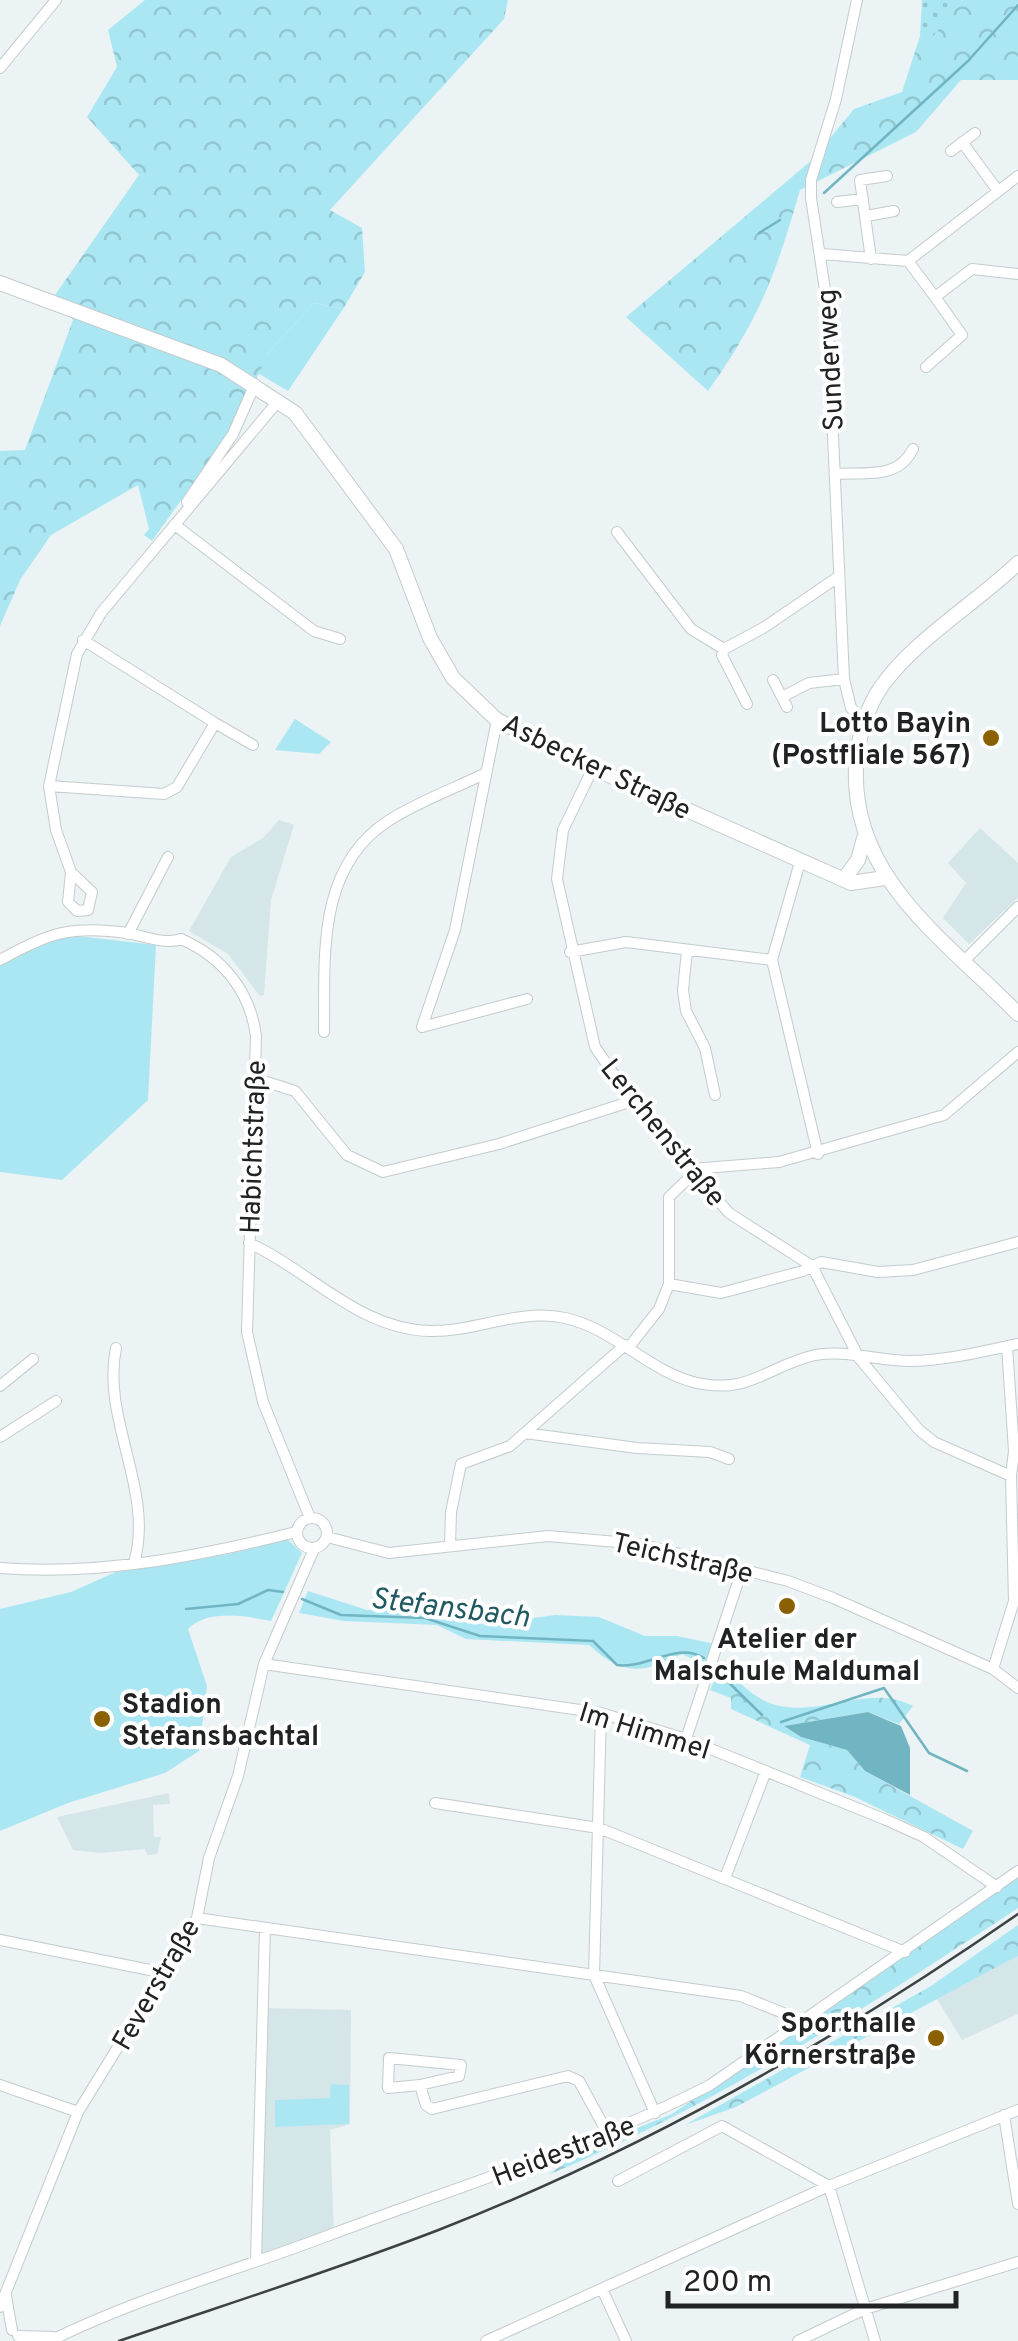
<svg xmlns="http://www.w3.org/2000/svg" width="1018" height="2341" font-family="Overpass,sans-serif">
<defs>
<pattern id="forest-crowns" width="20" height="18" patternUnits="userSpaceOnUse" patternTransform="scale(2.5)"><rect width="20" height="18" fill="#aae7f3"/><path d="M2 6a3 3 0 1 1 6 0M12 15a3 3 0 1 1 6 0" fill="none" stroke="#92c6d0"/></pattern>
<pattern id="garden-dots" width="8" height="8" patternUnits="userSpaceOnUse" patternTransform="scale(2.5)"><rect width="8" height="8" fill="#aae7f3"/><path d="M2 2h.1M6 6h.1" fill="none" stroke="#92c6d0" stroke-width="1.8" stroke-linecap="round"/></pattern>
</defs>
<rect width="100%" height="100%" fill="#ebf3f4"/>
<path fill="#d5e6e9" d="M279 820 294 825 271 900 264 995 260 996 228 954 189 931 231 857 263 838Z
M980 828 1018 863V898L969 944 943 918 966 883 948 863Z
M169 1793 170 1804 153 1805 154 1837H161L157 1854 147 1855 145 1849 100 1853 73 1850 57 1817Z
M1018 1955V2014L962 2040 937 1999Z
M264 2008 351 2010 350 2124 330 2130 334 2233 256 2259Z"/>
<path fill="#aae7f3" d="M314 303 343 309 288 391 256 372 267 354Z
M295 719 331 742 319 754 275 750Z
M69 935 156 945 148 1100 62 1180 0 1172V965L41 942Z
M286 1538 302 1553 271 1621C246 1616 208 1609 188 1629L207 1686 199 1751 165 1773 68 1803 0 1831V1609L71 1592 116 1572 229 1554Z
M308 1591 367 1610 430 1609 486 1625 555 1615 599 1617 645 1636H677L715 1644 710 1667 682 1654C642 1674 623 1676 589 1645L466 1639 437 1625 344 1621 299 1613Z
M331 2084 349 2085V2124L275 2127V2100L330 2098Z"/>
<path fill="url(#forest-crowns)" d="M145 0H508L504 19 330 210 362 228 365 272 343 309 314 303 267 354 241 416 152 541 144 535 149 529 138 485 51 535 20 580 0 626V451L25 450 73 320 55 295 139 175 87 117 117 67 108 30Z
M963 0H1018V80H961L916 132 800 190C775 277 760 317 708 391L626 317 812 160 854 109 902 92 920 36 930 39Z
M720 1667C735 1678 755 1699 772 1704 820 1719 868 1682 913 1706L899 1724 868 1712 784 1726 801 1737 847 1750 865 1771 973 1831 963 1849 855 1797 800 1777 810 1745 731 1709V1698L710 1690Z
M1018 1877V1908C866 2008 716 2105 548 2175L563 2164 561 2159 672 2114Z
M1018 1925V1956L1008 1961 736 2107 685 2125 931 1986Z"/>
<path fill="url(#garden-dots)" d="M922 0H963L930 40 920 36Z"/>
<path fill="#72b5c2" d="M868 1712 901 1726 910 1748V1795L865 1771 847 1750 801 1737 784 1726Z"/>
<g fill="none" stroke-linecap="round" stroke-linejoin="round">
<path stroke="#72b5c2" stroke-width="2.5" d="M824 193 968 61 1018 5
M759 233 780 220
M302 1599 341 1615 425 1618 480 1636 593 1641 617 1665C648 1669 676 1641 704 1658
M186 1609 238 1604 268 1590 283 1592
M720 1674 762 1715
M781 1722 884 1688 929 1753 967 1771"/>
<defs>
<path id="minor" d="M857 0 836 99 811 180V198L827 303 844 679 851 708 865 720
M0 68 56 0
M962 142 998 191
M951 151 975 133
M837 202 863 199
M866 216 894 211
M822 254 908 261 1018 176
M871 259 860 180 887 176
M908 261 935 297 972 269 1018 274
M926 367 962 335 935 297
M835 474C865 472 898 480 913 449
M187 502 233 434 255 384
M175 525 314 631 340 639
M617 532 691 629 724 649 763 628 838 577
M724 649 722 655 747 704
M773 680 787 707
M782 697 809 683 844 679
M215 723 253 745
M593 768 563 830 557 879 595 1047 632 1101 729 1213 812 1266 859 1358 919 1430 934 1442 1011 1476 1014 1601 993 1669
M49 786 164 794 177 787 215 723 83 640
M800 862 772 960 818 1154
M71 872 92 892 88 910 77 911 68 902 71 872 56 830 49 786 77 654 101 613 279 400
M128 934 168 857
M687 951 683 990 686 1011 705 1048 715 1095
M570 952 626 942 772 960
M0 960C48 933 71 925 127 933 145 936 164 945 181 939 222 957 250 990 256 1036L247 1332 263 1402 310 1518
M965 960 1018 907
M422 1027 455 930 497 720
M422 1027 527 999
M324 1032C325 957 316 868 388 821 417 802 453 789 484 774
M254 1078 295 1091 347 1155 383 1172 499 1144 632 1101
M691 1169 779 1162 944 1115 1018 1052
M249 1243C309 1270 358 1329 430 1331 475 1332 519 1308 565 1318 612 1328 648 1370 693 1382 749 1396 767 1366 815 1355 846 1349 882 1362 913 1361 949 1360 984 1351 1018 1344
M669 1284 721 1293 803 1271 821 1262 878 1272 913 1270 1018 1242
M1007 1346 1014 1451 1011 1476
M629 1347 659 1309 669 1284V1197L694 1173
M116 1348C101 1419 155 1491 134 1563
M0 1386 33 1359
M525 1433 637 1448 710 1452 729 1459
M0 1437 56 1401
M297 1533a15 15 0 1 1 30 0a15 15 0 1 1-30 0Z
M327 1537 389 1553 548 1536 640 1544 788 1581 833 1598 993 1669 1018 1688
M450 1546 451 1512 461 1464 510 1446 625 1345
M0 1568C99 1576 200 1556 296 1532
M264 1664 601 1713 686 1739 884 1819 924 1837 997 1887
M601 1713 594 1975 655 2113
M686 1739 742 1570
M435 1803 599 1828 905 1952
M725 1878 766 1771
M197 1918 741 1996 803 2021
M0 1940 165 1973
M0 2085 78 2112
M420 2085 459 2076 461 2065 389 2058 388 2088 420 2085 426 2105 432 2109 568 2076 579 2081 608 2134
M1004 2115 1018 2204
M618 2181 722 2126 829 2186 875 2341
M256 2259 265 1928
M602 2289 626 2341
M6 2296 12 2330
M0 2307 78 2112 197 1918 209 1858 238 1776 264 1664 314 1549
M18 2336 54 2337
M50 2341C139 2297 235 2271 327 2236 456 2187 587 2148 710 2085L1018 1871
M486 2341 829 2186 1018 2110
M798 2341 865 2309 1018 2262"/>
<path id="secondary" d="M0 283 221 365 295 413 396 549 430 638 453 678 497 720 593 768 851 883 885 878
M1018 563C975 604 915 639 881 687 865 711 858 738 856 767 851 879 947 941 1018 1014
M847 875 858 860 864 838"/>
</defs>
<use href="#minor" stroke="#c4cbcc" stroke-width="12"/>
<use href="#secondary" stroke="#c4cbcc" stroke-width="16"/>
<use href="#minor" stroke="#fff" stroke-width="10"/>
<use href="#secondary" stroke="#fff" stroke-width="14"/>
<path stroke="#3e4142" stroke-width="2.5" d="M119 2341C227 2304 335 2270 441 2229 646 2149 838 2039 1018 1914"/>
</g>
<g fill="#8a6001" stroke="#fff" stroke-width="4">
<circle cx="991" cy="738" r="10"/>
<circle cx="787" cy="1606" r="10"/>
<circle cx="102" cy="1719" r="10"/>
<circle cx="936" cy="2038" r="10"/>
</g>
<g text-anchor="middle" stroke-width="8" stroke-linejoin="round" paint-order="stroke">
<g font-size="28" fill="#202223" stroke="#fff">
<text transform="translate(829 360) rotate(-93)" y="10">Sunderweg</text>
<text transform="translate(597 766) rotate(26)" y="10">Asbecker Straße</text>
<text transform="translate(664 1132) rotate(51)" y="10">Lerchenstraße</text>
<text transform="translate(252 1147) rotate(-88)" y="10">Habichtstraße</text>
<text transform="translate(683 1557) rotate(13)" y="10">Teichstraße</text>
<text transform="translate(645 1730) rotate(17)" y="10">Im Himmel</text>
<text transform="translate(155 1984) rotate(-60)" y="10">Feverstraße</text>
<text transform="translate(563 2150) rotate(-21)" y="10">Heidestraße</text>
</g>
<g font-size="28" font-weight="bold" fill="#202223" stroke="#fff" text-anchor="end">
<text x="971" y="732">Lotto Bayin<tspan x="971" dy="32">(Postfliale 567)</tspan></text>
<text x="787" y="1648" text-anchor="middle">Atelier der<tspan x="787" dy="32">Malschule Maldumal</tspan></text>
<text x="122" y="1713" text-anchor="start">Stadion<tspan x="122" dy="32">Stefansbachtal</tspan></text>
<text x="916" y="2032">Sporthalle<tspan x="916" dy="32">Körnerstraße</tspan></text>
</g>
<g font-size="30" font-style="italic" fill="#205962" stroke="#fff">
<text transform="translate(450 1607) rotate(7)" y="10">Stefansbach</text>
</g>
</g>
<path d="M668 2291v15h288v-15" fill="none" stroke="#202223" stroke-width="5"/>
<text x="683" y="2291" font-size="30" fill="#202223" stroke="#ffffff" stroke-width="8" paint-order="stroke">200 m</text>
</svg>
